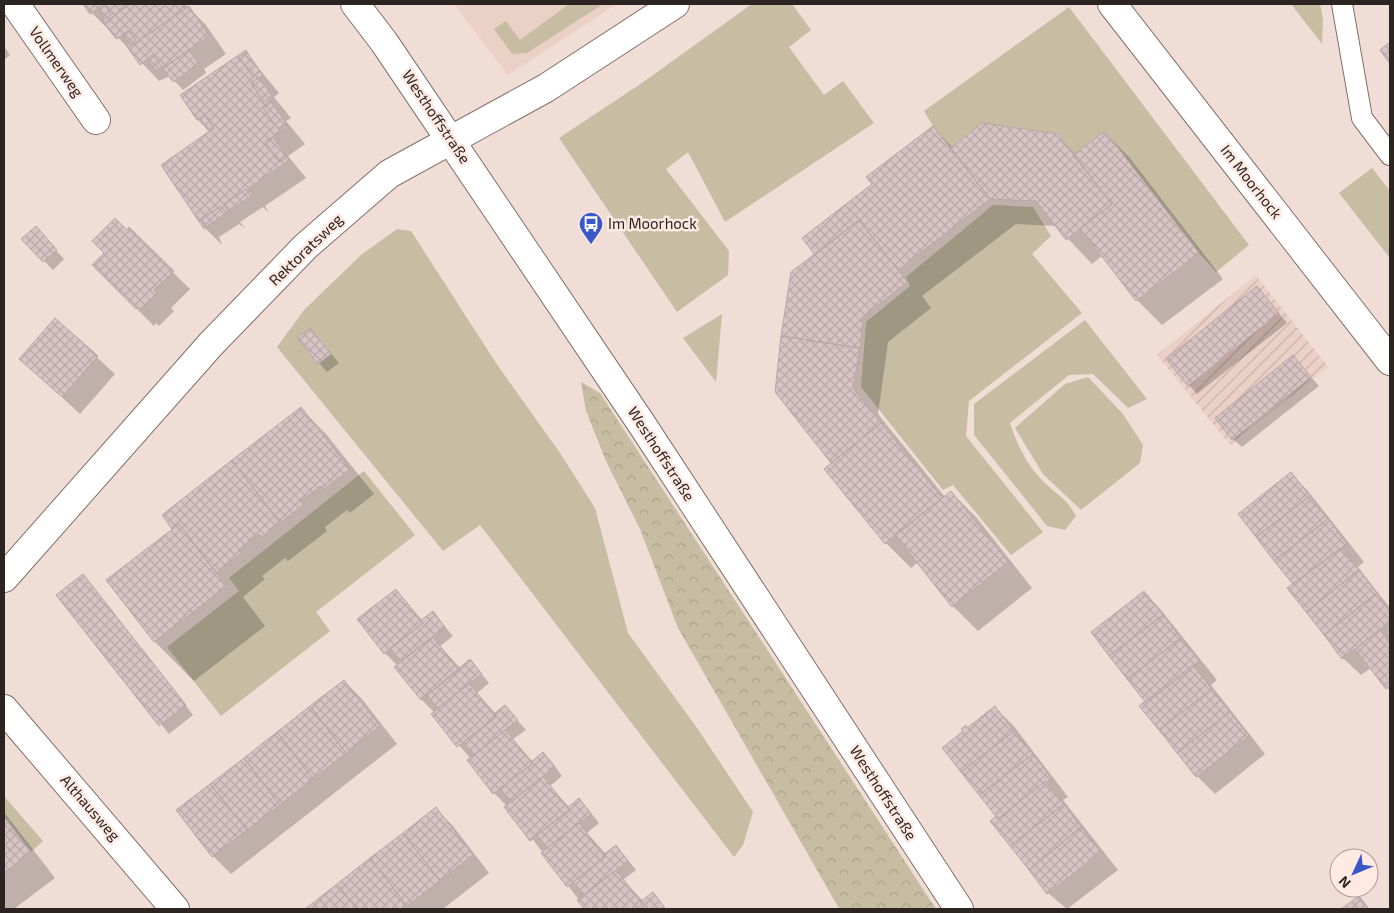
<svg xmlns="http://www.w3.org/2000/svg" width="1394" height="913" font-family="'Exo 2',sans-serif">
<defs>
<pattern id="industrial-furrows" width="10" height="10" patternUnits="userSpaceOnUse" patternTransform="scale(1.25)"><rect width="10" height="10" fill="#ebd0c6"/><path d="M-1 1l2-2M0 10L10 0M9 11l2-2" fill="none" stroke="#cab2aa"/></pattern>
<pattern id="forest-crowns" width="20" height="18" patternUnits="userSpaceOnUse" patternTransform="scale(1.25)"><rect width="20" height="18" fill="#c6bda2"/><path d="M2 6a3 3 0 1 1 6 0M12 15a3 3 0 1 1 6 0" fill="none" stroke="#aaa28b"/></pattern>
<pattern id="building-cross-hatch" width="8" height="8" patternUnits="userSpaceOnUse" patternTransform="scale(1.25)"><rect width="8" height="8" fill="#d8c3c4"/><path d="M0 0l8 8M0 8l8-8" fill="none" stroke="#baa7a8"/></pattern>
</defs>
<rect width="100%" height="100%" fill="#f0ddd6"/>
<path fill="#ebd0c6" d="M454 4H617L508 75Z"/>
<path fill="url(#industrial-furrows)" d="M1256 275 1328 367 1230 445 1157 355Z"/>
<path fill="#c6bda2" d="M569 4H603L527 53 512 54 494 29 506 21 520 40Z
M752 4H792L811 30 789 47 824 95 843 81 874 123 725 222 688 152 666 169 729 251 728 275 677 312 559 138 639 85Z
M1291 4H1320L1323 19 1322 44Z
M1069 7 1249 245 1216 272 1199 253 1073 155 1058 134 982 123 951 148 933 126 924 111Z
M1372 168 1390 191V258L1339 193Z
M993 205 1033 207 1051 236 1032 254 1082 313 969 401 966 436 1043 532 1011 555 953 485 943 490 861 387 866 322 910 286 906 277Z
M397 229 411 231 496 363 560 453 595 508 628 633 697 728 753 812 743 845 734 857 480 525 443 551 277 347 304 310 361 255Z
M722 314 716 382 683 338Z
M1085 320 1147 399 1128 408 1093 374 1069 375 1010 423C1016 442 1027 466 1042 480 1056 495 1066 497 1076 516L1065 530 1047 526 974 435V404Z
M1088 377 1123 414 1143 445 1140 463 1081 510 1043 474 1015 428 1065 384Z
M364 471 415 535 316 612 330 631 221 716 167 647 239 591 229 578Z
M4 796 43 841 31 852 4 817Z"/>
<path fill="url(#forest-crowns)" d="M581 382 600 393 936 909H840L837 905 678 628 640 529 606 461 586 411Z"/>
<path fill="#0003" d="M83 4H185L206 25 226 54 204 69 206 73 183 90 170 76 159 81 110 29 109 30Z
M4 46 10 55 4 60Z
M247 54 279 93 274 97 291 118 286 121 305 144 288 156 306 178 265 206 269 213 263 207 240 222 246 229 239 224 219 237 222 245 205 228 210 132 198 120 182 95Z
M933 127 953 148 1057 136 1076 155 1105 133 1130 158 1223 279 1162 325 1137 300 1102 256 1092 264 1056 226 1016 224 922 296 931 308 888 342 878 414 945 497 951 492 976 517 1032 588 978 631 953 606 918 562 911 568 886 543 833 463 777 391 817 255 873 184Z
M129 229 190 289 171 308 174 311 159 326 156 323 154 326 93 265Z
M44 237 64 259 53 270 23 239Z
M1257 288 1287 323 1197 394 1189 385Z
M55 319 115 374 80 414 39 376Z
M310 329 339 363 327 372 298 338Z
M1293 357 1319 386 1242 447 1233 439Z
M301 409 326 434 374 494 350 513 347 510 325 527 327 531 288 561 285 558 262 576 265 579 243 597 265 626 194 681 155 642 174 529 164 516Z
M1291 474 1308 491 1364 562 1358 567 1390 608V691L1371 668 1361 675 1343 658 1293 584Z
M91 585 193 715 169 734 58 595Z
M396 591 423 621 433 613 441 622 453 636 440 646 460 668 470 660 489 683 477 693 496 714 505 706 526 730 513 739 533 762 543 754 552 762 562 776 550 786 570 808 579 800 588 809 599 823 587 833 606 854 616 847 624 855 636 870 623 880 643 901 653 894 666 909H586L507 806 494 793 471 759 432 714 434 712 421 699 398 666 385 653Z
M1144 592 1161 610 1217 680 1211 685 1265 754 1215 794 1197 776 1141 706 1146 701Z
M344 681 362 699 397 744 231 874 213 856 178 811Z
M995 708 1013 725 1068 797 1063 800 1118 870 1067 909 1048 893 998 817 965 732Z
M436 809 453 826 489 873 443 909H307Z
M4 812 55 878 14 909H4Z"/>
<path fill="url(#building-cross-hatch)" stroke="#bba6a8" d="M83 4H130L104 23 103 20 111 15 104 4 90 14Z
M104 4 111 15 105 19 98 8Z
M130 4H181L185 9 128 48 127 46 136 40 129 31 116 39 104 23Z
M189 6 209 36 161 70 162 67 153 55 140 65 128 48Z
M129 31 136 40 130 44 123 34Z
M1390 42V64L1380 50Z
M189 50 199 64 173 82 163 68Z
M246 50 247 52 239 57 253 77 260 71 263 75 251 83 264 102 272 96 274 99 263 108 278 129 286 123 288 126 265 142 279 162 287 157 289 160 249 188 253 194 251 196 246 189 224 204 229 212 226 213 221 206 202 219 206 227 204 229 161 165 214 128 205 115 197 120 180 95Z
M247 52 260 71 253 77 239 57Z
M153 55 162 67 156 71 148 59Z
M259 77 272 96 264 102 251 83Z
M271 102 286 123 278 129 263 108Z
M205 115 214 128 209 132 200 119Z
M982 123 1058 134 1112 204 1066 240 1036 201 990 199 951 148Z
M933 126 990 199 898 270 859 220 815 255 802 238 872 184 866 177Z
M1105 131 1199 253 1136 301 1080 228 1112 204 1073 155Z
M273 137 287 157 279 162 265 142Z
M246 189 251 196 229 212 224 204Z
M221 206 226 213 206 227 202 219Z
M115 218 127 230 129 227 174 271 154 290 158 293 141 310 138 307 136 309 92 265 104 253 92 241Z
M859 220 907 282 863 317 860 348 781 336 791 272Z
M36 226 57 250 43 262 21 239Z
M1257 286 1279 313 1188 386 1166 359Z
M55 318 98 356 62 397 19 359Z
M310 328 331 354 318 364 297 338Z
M781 336 860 348 853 388 881 423 831 463 775 392Z
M1293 355 1311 377 1232 440 1215 418Z
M301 407 350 469 324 489 321 486 301 501 303 505 280 523 232 460Z
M881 423 942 498 885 544 824 469Z
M232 460 280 523 262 537 259 534 238 550 241 553 216 573 179 524 172 529 162 515Z
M1291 472 1310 496 1256 537 1238 514Z
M951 491 1008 562 952 607 895 535Z
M1310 496 1328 519 1274 561 1256 537Z
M1328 519 1347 544 1293 584 1292 583 1274 561Z
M179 524 227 586 154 642 106 580Z
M1341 548 1359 570 1306 612 1287 588Z
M1359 570 1377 593 1324 635 1306 612Z
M83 574 186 705 159 726 56 595Z
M396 589 423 623 384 654 357 619Z
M1144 591 1163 615 1109 656 1091 632Z
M1377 593 1390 611V622L1342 659 1324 635Z
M433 611 445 627 401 661 390 648 423 623 420 621Z
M1163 615 1181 638 1127 679 1109 656Z
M1380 630 1390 643V686L1386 689 1355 649Z
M433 637 459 670 421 700 394 667Z
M1181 638 1200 662 1146 703 1127 679Z
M470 659 482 674 438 708 427 695Z
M1193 665 1212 689 1159 730 1139 706Z
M344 680 380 726 346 753 310 706Z
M469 683 496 717 457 747 431 714Z
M1212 689 1230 712 1177 753 1159 730Z
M505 705 518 720 474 755 464 742 495 718 494 714Z
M310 706 346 753 313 779 277 732Z
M995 706 1014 731 961 772 942 748 963 731 961 729 966 725 967 728Z
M1230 712 1249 736 1196 777 1177 753Z
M506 730 532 764 493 794 467 760Z
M1014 731 1033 754 979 795 961 772Z
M277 732 313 779 280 805 244 758Z
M543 752 555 767 511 802 500 788 532 764 531 762Z
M1033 754 1052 779 1047 782 1045 781 998 819 979 795Z
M244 758 280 805 247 830 210 784Z
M543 776 569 810 530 841 504 807Z
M1045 781 1064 804 1010 846 990 821 996 816 998 819Z
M210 784 247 830 212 857 176 810Z
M579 798 591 814 547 848 537 835 569 810 567 808Z
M1064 804 1081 827 1029 870 1010 846Z
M436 807 473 855 440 881 403 833Z
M4 817 31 852 4 873Z
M579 823 605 857 567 887 541 853Z
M1081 827 1101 852 1047 894 1029 870Z
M403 833 440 881 407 906 370 858Z
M616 845 628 861 584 895 573 882 605 857 603 855Z
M370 858 407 906 403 909H357L337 884Z
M616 870 643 904 636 909H584L577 900Z
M337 884 357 909H305Z
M653 892 665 908 636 909 643 904 640 902Z
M1359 896 1369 909H1341Z"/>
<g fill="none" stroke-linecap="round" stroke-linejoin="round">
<defs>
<path id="service" d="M1342 4 1362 118 1390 155"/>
<path id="minor" d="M15 4 96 120
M1112 4 1390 361
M4 578 211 344 306 246 389 174 546 88 675 4
M4 709 175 909"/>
<path id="tertiary" d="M355 4 384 42 641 423 959 909"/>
</defs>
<use href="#service" stroke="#82716a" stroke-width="22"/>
<use href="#minor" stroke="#82716a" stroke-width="30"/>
<use href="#tertiary" stroke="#82716a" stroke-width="30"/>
<use href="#service" stroke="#fff" stroke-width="20"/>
<use href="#minor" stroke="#fff" stroke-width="28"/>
<use href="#tertiary" stroke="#fff" stroke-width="28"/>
</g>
<defs>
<symbol id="bus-pin" viewBox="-11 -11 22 30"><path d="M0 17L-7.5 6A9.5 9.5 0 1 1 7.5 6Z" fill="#3b58ca" stroke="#feeae3"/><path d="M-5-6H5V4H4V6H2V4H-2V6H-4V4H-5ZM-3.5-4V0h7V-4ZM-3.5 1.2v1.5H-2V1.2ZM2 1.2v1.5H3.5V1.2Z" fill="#fff"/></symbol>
</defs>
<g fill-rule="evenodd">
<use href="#bus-pin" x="577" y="210" width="28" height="38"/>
</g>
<g text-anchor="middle" stroke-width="5" stroke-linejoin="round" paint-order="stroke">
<g font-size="15" fill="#2b2421" stroke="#feeae3">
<text transform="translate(56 62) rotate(55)" y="5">Vollmerweg</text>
<text transform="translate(436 117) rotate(56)" y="5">Westhoffstraße</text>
<text transform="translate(1251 182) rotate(52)" y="5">Im Moorhock</text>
<text transform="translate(306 250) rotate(-44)" y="5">Rektoratsweg</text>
<text transform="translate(661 454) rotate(57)" y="5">Westhoffstraße</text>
<text transform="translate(883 793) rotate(57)" y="5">Westhoffstraße</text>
<text transform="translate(90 808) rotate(49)" y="5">Althausweg</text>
</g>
<g font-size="15" fill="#2b2421" stroke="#feeae3" text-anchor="start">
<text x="608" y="229">Im Moorhock</text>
</g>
</g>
<rect width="1394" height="913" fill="none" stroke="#2b2421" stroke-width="10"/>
<g transform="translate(1354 873) rotate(226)"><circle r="24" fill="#feeae3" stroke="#aa9b95"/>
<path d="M0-4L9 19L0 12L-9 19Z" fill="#3b58ca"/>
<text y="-8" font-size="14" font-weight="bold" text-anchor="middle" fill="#2b2421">N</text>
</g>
</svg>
